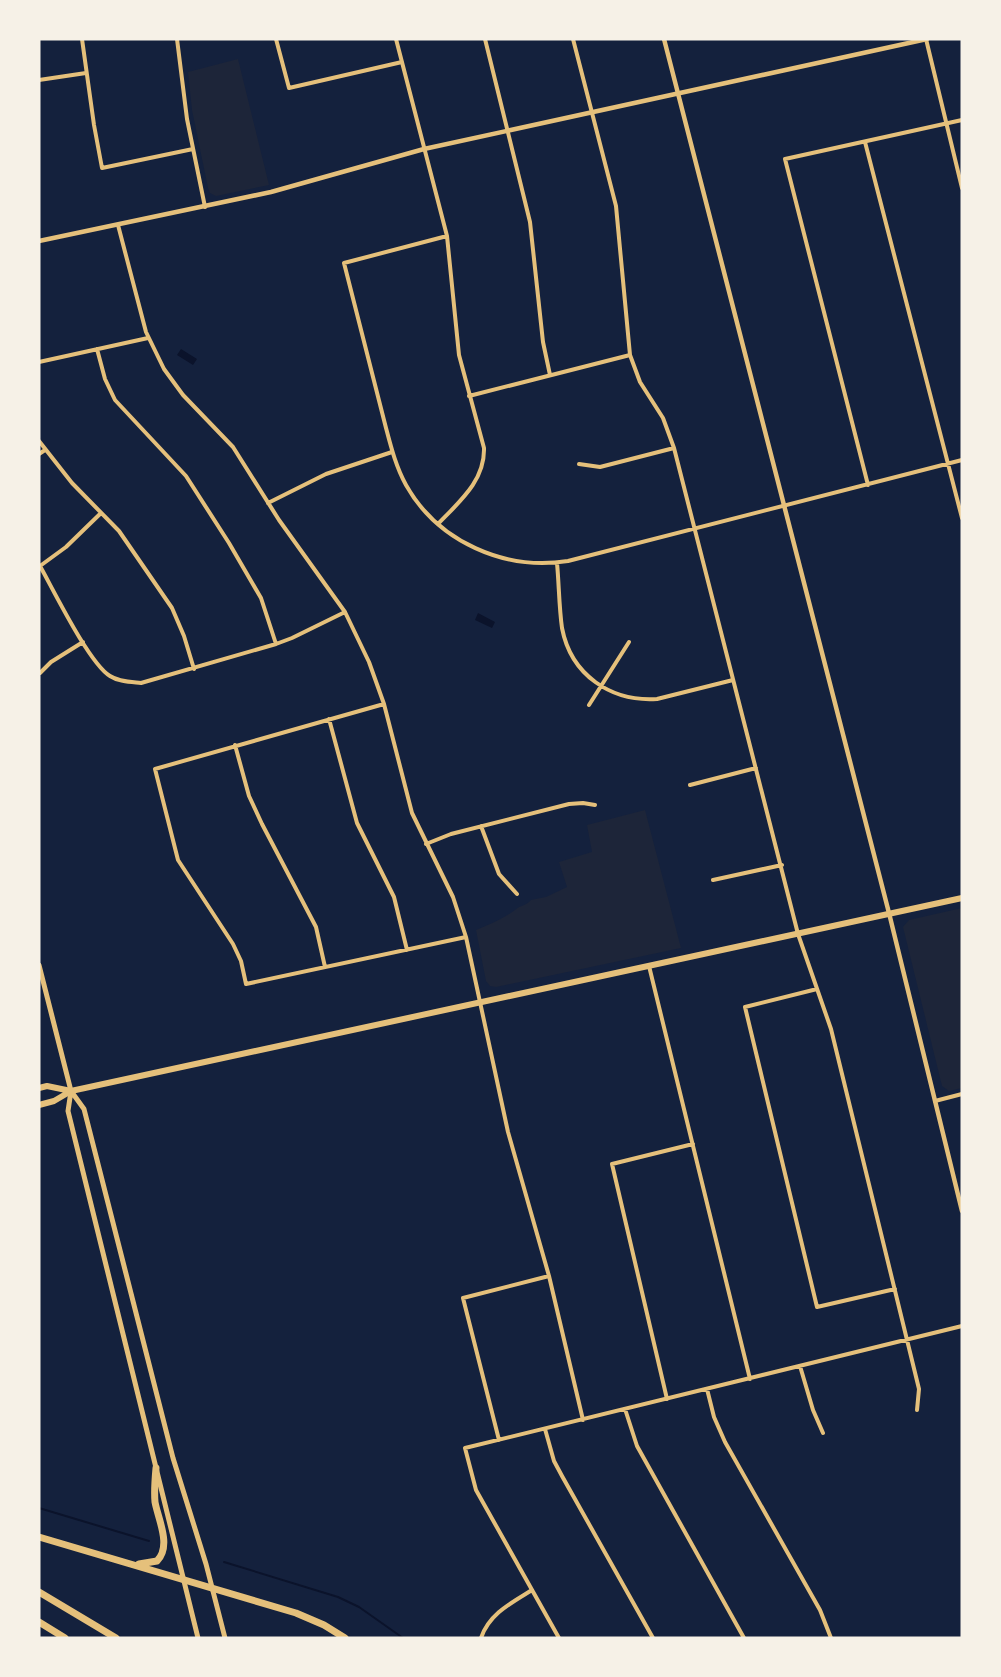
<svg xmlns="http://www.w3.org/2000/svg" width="1001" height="1677" font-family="'DM Sans',sans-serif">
<rect width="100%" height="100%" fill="#14213d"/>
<path fill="#1d2539" d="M238 59 269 185 216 196 210 193 208 188 192 110 188 72Z
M645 810 681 948 496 987 490 986 486 981 476 930C490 924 503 919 515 910 520 905 526 906 531 900L546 897 567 887 559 862 592 852 587 825Z
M962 908V1088L949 1091 942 1086 903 927 909 920Z"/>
<path fill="#0b132b" d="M181 349 197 359 193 365 177 355Z
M478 613 495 622 492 628 475 620Z"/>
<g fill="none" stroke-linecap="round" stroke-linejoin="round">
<path stroke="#0b132b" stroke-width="2" d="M39 1508 149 1541
M224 1562 338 1597 359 1607 403 1638"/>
<path stroke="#e5c07b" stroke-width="4" d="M82 39 94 125 102 168 193 149
M177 39 187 119 205 207
M276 39 289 88 402 62
M396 39 447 236 459 355 484 448C485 481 459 502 438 524
M485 39 530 222 543 342 550 375
M573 39 616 206 630 355 640 382 663 418 674 448 798 934 831 1029 919 1389 917 1410
M926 39 962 188
M39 80 86 73
M865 142 962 518
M118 225 146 332 164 369 183 395 233 447 279 520 345 612 369 662 384 704 412 813 453 897 466 937 508 1132 549 1276 583 1420
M447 236 344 263 386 428C391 447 396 467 406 485 438 542 505 571 568 561L962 460
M97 349 105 379 115 400 186 476 229 543 261 598 276 644
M39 362 148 338
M469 396 630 355
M39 441 72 483 119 531 172 608 184 636 194 669
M39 454 45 450
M579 464 600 467 674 448
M868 485 785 159 962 120
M268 503 326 474 392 452
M557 563C559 584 559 607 562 628 571 675 611 702 657 699L733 680
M40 566C54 591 89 663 110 676 119 682 131 682 141 683L276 644 292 638 345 612
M40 566 66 547 101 513
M40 673 51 662 83 642
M384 704 155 769 178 860 233 944 241 961 246 984 466 937
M589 705 629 642
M329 719 357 823 394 897 407 950
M235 745 249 796 262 824 316 927 325 967
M690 785 756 768
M481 826 499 874 517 894
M426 844 451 834 569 804 583 803 595 805
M713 880 782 865
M649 966 750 1379
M817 989 745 1007 817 1307 895 1289
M935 1101 962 1094
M800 1366 813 1410 823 1433
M707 1389 714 1417 725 1442 820 1610 831 1638
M667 1399 612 1164 693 1144
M625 1409 637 1446 744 1638
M545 1429 554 1461 562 1476 653 1638
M499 1440 463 1298 549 1276
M481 1638C489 1614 511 1603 532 1590
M559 1638 476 1490 465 1448 962 1326"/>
<path stroke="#e5c07b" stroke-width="4.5" d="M664 39 889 913 962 1211
M39 241 271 192 424 149 927 39"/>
<path stroke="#e5c07b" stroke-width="5" d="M39 965 71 1091 84 1109 173 1458 206 1564 225 1638
M71 1091 68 1111 198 1638"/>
<path stroke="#e5c07b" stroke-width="6" d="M39 1088 47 1086 71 1091
M39 1105 54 1101 71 1091 962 898"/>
<path stroke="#e5c07b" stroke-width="7" d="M39 1537 296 1613 324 1625 345 1638
M139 1564 157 1561C172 1546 158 1519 155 1502 154 1491 155 1479 156 1468
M39 1592 116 1638
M39 1622 65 1638"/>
</g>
<rect width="1001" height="1677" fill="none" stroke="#f6f1e7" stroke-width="81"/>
</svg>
